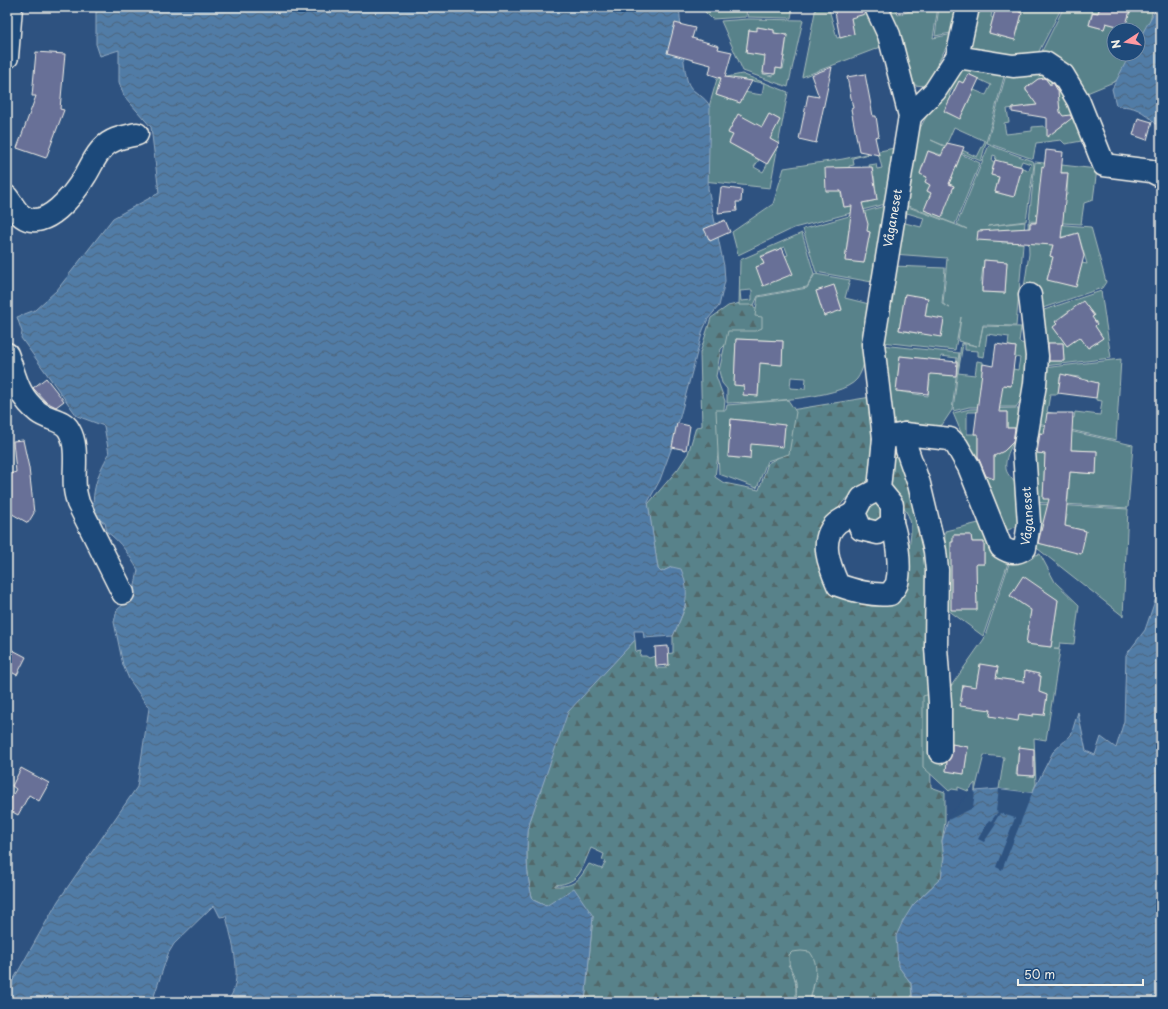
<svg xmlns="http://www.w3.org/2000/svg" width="1168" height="1009" font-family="'Playpen Sans',sans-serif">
<defs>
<pattern id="grass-tufts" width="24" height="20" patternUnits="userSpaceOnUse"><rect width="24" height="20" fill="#58828a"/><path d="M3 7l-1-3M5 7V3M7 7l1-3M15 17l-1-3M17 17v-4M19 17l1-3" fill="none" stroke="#51686b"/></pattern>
<pattern id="forest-firs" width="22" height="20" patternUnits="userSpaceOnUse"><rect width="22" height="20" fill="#58828a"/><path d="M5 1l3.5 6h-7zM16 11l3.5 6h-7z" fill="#51686b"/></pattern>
<pattern id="water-waves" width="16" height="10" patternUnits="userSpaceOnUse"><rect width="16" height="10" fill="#517ba6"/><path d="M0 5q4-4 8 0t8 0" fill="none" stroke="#4d647b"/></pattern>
</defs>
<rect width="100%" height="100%" fill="#2e5280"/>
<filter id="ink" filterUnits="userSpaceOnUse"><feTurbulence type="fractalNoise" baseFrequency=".025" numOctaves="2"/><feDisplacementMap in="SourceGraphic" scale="8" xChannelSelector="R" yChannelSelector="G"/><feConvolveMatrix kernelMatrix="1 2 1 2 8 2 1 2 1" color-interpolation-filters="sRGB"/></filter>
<g filter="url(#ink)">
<path fill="url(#grass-tufts)" stroke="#a6bab9" d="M873 496 884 511 880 522 866 525 864 504Z"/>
<path fill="url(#forest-firs)" stroke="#a6bab9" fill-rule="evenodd" d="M753 300 754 307 764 314 765 337H733L721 349 716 376 725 401 715 477 724 483 759 490 768 463 783 455 791 410 871 397 875 436 872 477 843 502 822 529 823 567 895 599C901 579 912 547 911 526 910 510 896 502 891 488 887 476 889 461 890 448L896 447 926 538 931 787 945 792V822L942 841 944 857 941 878 913 905 898 966 911 983 912 1000 911 1002H810L816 975 788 965C797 976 796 988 796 1002H585L593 916 546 906 533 900C526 879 525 843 530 821L567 712 635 640 636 652 641 651 640 656H646L649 658 655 656 657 668H666L665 654 673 653V636L686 606 672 567 661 572 658 569 648 504 678 469 688 454 696 427 702 426 700 353 711 318 728 306ZM591 848 604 854 602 860 606 861 602 869 589 864C579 880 575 887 555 886V885C581 883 581 869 591 848Z"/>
<path fill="#58828a" stroke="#a6bab9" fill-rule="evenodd" d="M705 7H747L746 17 712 19 705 12Z
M749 7H793L791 18 748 17Z
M816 7H836L829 9 837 38 854 34 851 18 852 7H871L886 45 802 77Z
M887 7H895L898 15 916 9V7H938L933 38 953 34 926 86 914 85 900 35Z
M939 7H962L956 32 935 36Z
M973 7H993L991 17 993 18 989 33 1015 40 1022 13 1019 12 1021 7H1062L1038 53 1025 60 970 53 965 41Z
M1064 7H1100L1098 13 1092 12 1089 25 1104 29 1106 23 1125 28 1131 7H1153L1149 26 1138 45V30H1114V54H1133L1116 81 1087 93 1041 53Z
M748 19 803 20 788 87 743 71 721 21ZM758 27 774 30V33L787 35 784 58 746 53 749 30 757 31ZM770 58 785 61 783 69 776 68 775 74H773V76L763 74 764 64Z
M953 66 1005 73 981 161 931 140 980 163 955 224 903 204 917 134ZM968 74 991 85 986 95 974 90 963 113 960 111 957 117 945 112 951 97 949 96 952 89 955 90 959 81 963 83ZM954 127 985 141 977 157 947 143ZM928 151 959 160 949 184 954 186 942 212 945 213 943 217 924 210 930 196 933 194 927 191 930 185 925 182 927 177 920 173Z
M1007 71 1056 75 1087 140 1065 144 1061 140 1036 143 1033 159 987 143ZM1045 78 1057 94 1060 108 1058 110 1067 122 1051 134 1044 126 1032 127V131L1006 134 1004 123 1009 122 1007 109 1037 105V102L1026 91V88L1038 79Z
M742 74 788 92 770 188 703 181 704 124 717 79ZM739 79 764 83 762 95 737 91ZM720 82 727 84 723 97 716 95ZM769 114 780 120 775 129 764 123ZM738 115 754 123 752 128 772 140 770 143 777 147 763 172 754 167 759 160 729 143 733 135 728 132Z
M989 145 1032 161 1034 165 1026 221 988 226 1025 222 1016 326 983 325 979 346 983 326 1021 327 1019 342 1028 346 1027 391 1016 407H969L953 411 961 343 977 346 958 341 961 317 955 350 881 342 892 266 945 268 942 304 950 308 943 304 947 258 893 254 903 205 967 229 957 224ZM993 155 996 156 995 161 1020 166 1022 161 1031 164 1029 170 1022 168 1014 197 995 192 999 177 991 175 994 162 992 161ZM907 213 924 218 921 227 905 223ZM1018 229V242L1002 243 1001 230ZM984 260 1007 262 1005 293 982 292 981 282ZM905 295 928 298 925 318 944 319 941 336 924 334 923 328 922 334 899 330ZM987 334 1009 337 1008 346 1016 347 1015 357 1020 358 1018 370 1013 369 1011 386 1003 385 980 391 983 362 977 361 975 375 958 373 963 344H965V350L978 351V356L984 357Z
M894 148 889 203 794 228 738 255 732 232 773 204 784 168 843 159ZM878 152 882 168 877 169 876 164 869 165 872 176H874L877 200 844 207 839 185 852 180 849 166 854 165 853 158Z
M1035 162 1097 169 1093 200 1084 203 1081 224 1029 221ZM1042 171 1068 173 1067 195 1065 196Z
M888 205 872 282 816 272 803 229ZM849 229 870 232 864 263 845 260Z
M1028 222 1091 227 1106 282 1102 288 1028 313 1023 295 1029 254ZM1030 223 1048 224 1029 243ZM1078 233 1087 264 1082 263 1078 277 1075 276 1072 286 1047 279 1053 257 1050 256 1054 239Z
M802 233 814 274 807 287 758 296 754 305H739L740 260ZM785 247 788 255 756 267 764 264 761 256ZM752 290V300L741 301 740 291Z
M815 274 850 280 845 298 869 304C868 324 869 363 857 379 841 400 754 402 727 403V389L722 383 719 371 728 331H755L762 328V317L755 316 758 297 807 288ZM834 286 842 309 824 316 816 291ZM736 339 783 341 782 365 757 363 756 384 759 385 758 395H744V386L734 385ZM791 377 806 378 805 389 790 388Z
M1101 291 1111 358 1044 366 1038 312ZM1085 304 1094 315 1092 317 1097 324 1095 326 1103 338 1088 348 1080 337 1067 346 1053 327 1057 324 1055 321 1069 311 1072 314ZM1047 343H1063L1064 361H1047Z
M881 345 959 353 952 410 942 425 932 427 892 423ZM900 356 926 359 924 380H930L928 396 896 391ZM941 356 957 358 955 376 939 375Z
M1121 359 1116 440 1038 423 1043 368ZM1070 376 1080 377V380L1098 383 1096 400 1102 401 1100 415 1075 412 1074 418 1047 412 1050 394H1058L1060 377 1070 379Z
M788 400 796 412 789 454 767 461 757 488 719 474 716 410H726L727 405ZM731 419 752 421 749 459 728 457ZM785 425 783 446 765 445Z
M1017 408C1029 431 1003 447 1006 469 1007 475 1014 480 1016 485 1020 496 1019 513 1020 525L1003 532 953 413 970 409ZM967 412H1007V428H1017C1016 442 1008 451 994 455V477L982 475 980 460H978V434H967Z
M1037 424 1133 445 1128 508 1032 502ZM1038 433 1071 435V450L1097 451 1096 474 1070 472 1068 500 1043 498 1045 454 1037 453Z
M1037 504 1128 509 1123 616 1033 545ZM1051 511 1067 515 1065 526 1086 531 1081 553 1038 543Z
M983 522 1009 560 983 636 944 607 945 531ZM954 535H971L972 542H984V564H976L977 609 953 542Z
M1040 554 1055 582 1079 605 1074 644 1060 643 1059 649H1054L1060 650 1046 740 1034 738 1036 784 1032 793 999 789 1004 757 984 755 975 791V783L968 791 958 787V790L952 789 949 791 923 767V696L949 689 984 639 1010 561ZM1023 577 1058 600 1051 647 1026 644 1031 610 1010 596ZM980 665 998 667 996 678 1024 682 1025 671 1039 674V676H1041L1039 692 1047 695 1044 715 1033 714V716L1019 714 1018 720 990 716 991 707 961 699 963 685 976 687ZM949 744 968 747 964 774 946 771 947 762 946 761ZM1019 748 1034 749V776L1016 775Z
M801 951 810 952C822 968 812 985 810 1002H796C796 996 797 989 796 982 793 970 788 969 789 955L792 952Z"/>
<path fill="url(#water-waves)" stroke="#92aac0" d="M96 7H679C681 22 683 74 689 85 694 94 706 96 710 107L708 189 724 266 725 281 719 306 708 319 703 330 672 447 660 480 648 502 658 569 661 572 672 567 681 569C692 596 684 611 673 636L644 638 643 631H634L635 640 568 712 530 821C525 843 526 879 533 900L546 906 574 888 593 916 585 1002H226C246 984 231 938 226 916L220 917 214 905 174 944 168 954 152 1002H7V991L58 901 137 787 149 708 129 679 123 665 114 622 117 610 133 596 138 570C129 555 121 542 107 532L105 523 94 516C91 493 97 474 109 454L104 426 77 416 21 338 22 332 17 317 35 310 57 290 113 218 159 193 151 127 124 96 119 82V50L100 56 96 44Z
M1157 7H1161V130C1153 120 1142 109 1129 107 1124 106 1121 107 1116 105L1112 89 1130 54H1138V41Z
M1161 583V1002H913L911 983 898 966 896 936 903 921 913 905 941 878 944 857 942 841 948 820 975 791 999 789 1032 793 1053 752 1071 735 1078 712 1086 751 1095 755 1101 737 1116 748 1124 721 1126 655 1145 630Z"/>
<path fill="#2e5280" d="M999 789 1032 793 1002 870 996 867 1015 818 1000 813 994 823 996 824 984 842 978 839 989 820 991 821 998 812 996 811Z
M975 791 973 808 948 820V817L969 794Z"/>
<path fill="#687097" stroke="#f4f1e8" d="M834 7H864L865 14 851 18 854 34 840 38Z
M996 7H1021L1019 12 1022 13 1015 40 989 33Z
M1100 7H1131L1125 28 1106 23 1104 29 1089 25 1093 12 1098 13Z
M675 23 695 28 692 38 719 46 718 49 732 52 725 77 752 81 740 103 716 95 721 78 709 74 711 65 667 53Z
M757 27 774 30V33L787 35 782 69 776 68 775 74 763 73 765 56 746 53 749 30 757 31Z
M36 52 65 54 60 109 64 110 46 158 17 148 36 96H32Z
M832 67 816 143 799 139 808 95 819 97 811 75Z
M865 74 873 116H876L879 136 875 137 879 155 859 151 851 109 853 108 847 77Z
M968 74 979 79 960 119 944 111 959 81 963 83Z
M1045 78 1051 86V82L1054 84 1058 91 1060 112 1063 116 1070 115 1072 118 1047 137V118L1012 112V108L1037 105 1026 90V88L1038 79Z
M738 114 762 127 769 114 780 120 770 139 779 144 767 164 729 143 733 135 728 133Z
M1138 118 1152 122 1147 140 1133 135Z
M947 143 964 147 949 184 954 186 942 217 924 210 931 193 927 191 930 185 925 182 927 177 920 174 928 151 941 156Z
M1046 150 1063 152 1061 173H1068L1061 238 1078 233 1084 256 1076 287 1047 280 1053 257 1050 256 1053 245 977 240 978 231 1030 228V223H1036L1042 166 1044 167Z
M995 160 1022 167 1014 197 995 192 999 177 991 175Z
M872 167 877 200 862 203 868 224 867 231 870 232 864 263 845 261 852 206 844 207 841 191H826L825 168Z
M721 187 742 190 741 202H736L737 211 718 213Z
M725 220 730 232 710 241 704 229Z
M782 248 793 274 763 286 756 267 764 264 761 257Z
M984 260 1007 262 1005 293 982 292Z
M834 285 842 310 824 316 816 291Z
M905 294 928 298 925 316 944 319 941 337 899 330Z
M1083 301 1094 316 1092 317 1097 324 1095 326 1103 338 1088 348 1080 337 1067 346 1053 327 1057 324 1055 322Z
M736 339 783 341 782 365 760 363 758 396 743 395 744 386 734 385Z
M1048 343H1063L1064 361H1049Z
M996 344 1016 347 1011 386 1003 385 999 412H1007V428H1015L1013 442 1004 451 994 456V479L986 476 978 457V434H974L983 364 993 366Z
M900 356 957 362 956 376 930 374 928 394 896 391Z
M1061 374 1098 383 1096 398 1058 393Z
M46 378 64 401 56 407 46 402 33 388Z
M1047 413H1073L1071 450 1097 451 1096 474 1070 472 1065 526 1086 531 1081 554 1038 543 1049 499H1043L1045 454 1037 453 1040 433 1044 434Z
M731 419 785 425 783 447 751 444 750 459 728 457Z
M677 423 690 426 686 450 672 447Z
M23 440 29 468 34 513 28 523 7 511V475L16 472 13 441Z
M953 535H971L972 542H984V564H976L977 610H951V542H953Z
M1023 576 1058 600 1051 647 1026 644 1031 610 1010 596Z
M668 646 669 665 656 666 655 647Z
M7 647 26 657 17 675 7 670Z
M980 664 998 667 996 678 1024 682 1025 671 1039 674V676H1041L1039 692 1047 695 1044 715 1033 714V716L1019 714 1018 721 990 716 991 710 960 706 963 685 976 687Z
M952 744 968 747 964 774 946 771 947 762 952 752Z
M1019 747 1034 749V776L1017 775Z
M21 768 49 783 39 801 29 795 18 815 7 809V805L16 789 12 786Z"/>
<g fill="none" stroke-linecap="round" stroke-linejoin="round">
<defs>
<g id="minor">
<path d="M876 7 889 35 910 116 873 344 884 438 879 489 892 505V523L878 533 861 529 854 513 862 498 879 489"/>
<path d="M7 57 11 7"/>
<path d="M957 57 1013 66 1045 63 1063 75 1078 100 1104 165 1151 171 1161 176"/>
<path d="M910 116 935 91 957 57 968 7"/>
<path d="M7 197C12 203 15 211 22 216 45 233 75 193 85 176 91 167 95 155 103 148 112 138 125 137 137 134"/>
<path d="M7 354C16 378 17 395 38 412 48 420 63 419 69 430 79 447 73 470 75 488 75 493 77 498 78 503L123 593"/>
<path d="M905 434 907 450 919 484 935 551 937 570 936 647 940 703V752"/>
<path id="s1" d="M884 438 905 434 950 439 957 446 969 467 1001 547C1010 553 1016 554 1025 548L1029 523 1024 451 1035 384 1037 356 1030 295"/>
<path d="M854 513C848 517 842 519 837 523 818 539 830 567 838 585 855 591 872 596 890 594 892 590 896 587 897 583 901 567 897 538 892 523"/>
</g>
</defs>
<use href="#minor" stroke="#f4f1e8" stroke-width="25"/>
<use href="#minor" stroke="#1f4a7a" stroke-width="22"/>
</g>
</g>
<g text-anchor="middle" stroke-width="3" stroke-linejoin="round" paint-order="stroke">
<g font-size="12" fill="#f4f1e8" stroke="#1f4a7a">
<text transform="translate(893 218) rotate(-80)" y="4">Våganeset</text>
<text dy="4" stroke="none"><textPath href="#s1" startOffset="245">Våganeset</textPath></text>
</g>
</g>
<rect width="1168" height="1009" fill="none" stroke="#1f4a7a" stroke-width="24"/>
<rect x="12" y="12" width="1144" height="985" fill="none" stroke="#f4f1e8" stroke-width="1.5" filter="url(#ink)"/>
<g transform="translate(1126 42) rotate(258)"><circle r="19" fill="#1f4a7a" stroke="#748da6"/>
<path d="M0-3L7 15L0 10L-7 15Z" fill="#ff9aa2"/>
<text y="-6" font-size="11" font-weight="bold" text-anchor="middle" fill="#f4f1e8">N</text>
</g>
<path d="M1018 979v6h125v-6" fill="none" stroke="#f4f1e8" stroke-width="2"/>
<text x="1024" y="979" font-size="12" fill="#f4f1e8" stroke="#1f4a7a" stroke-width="3" paint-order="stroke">50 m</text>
</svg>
